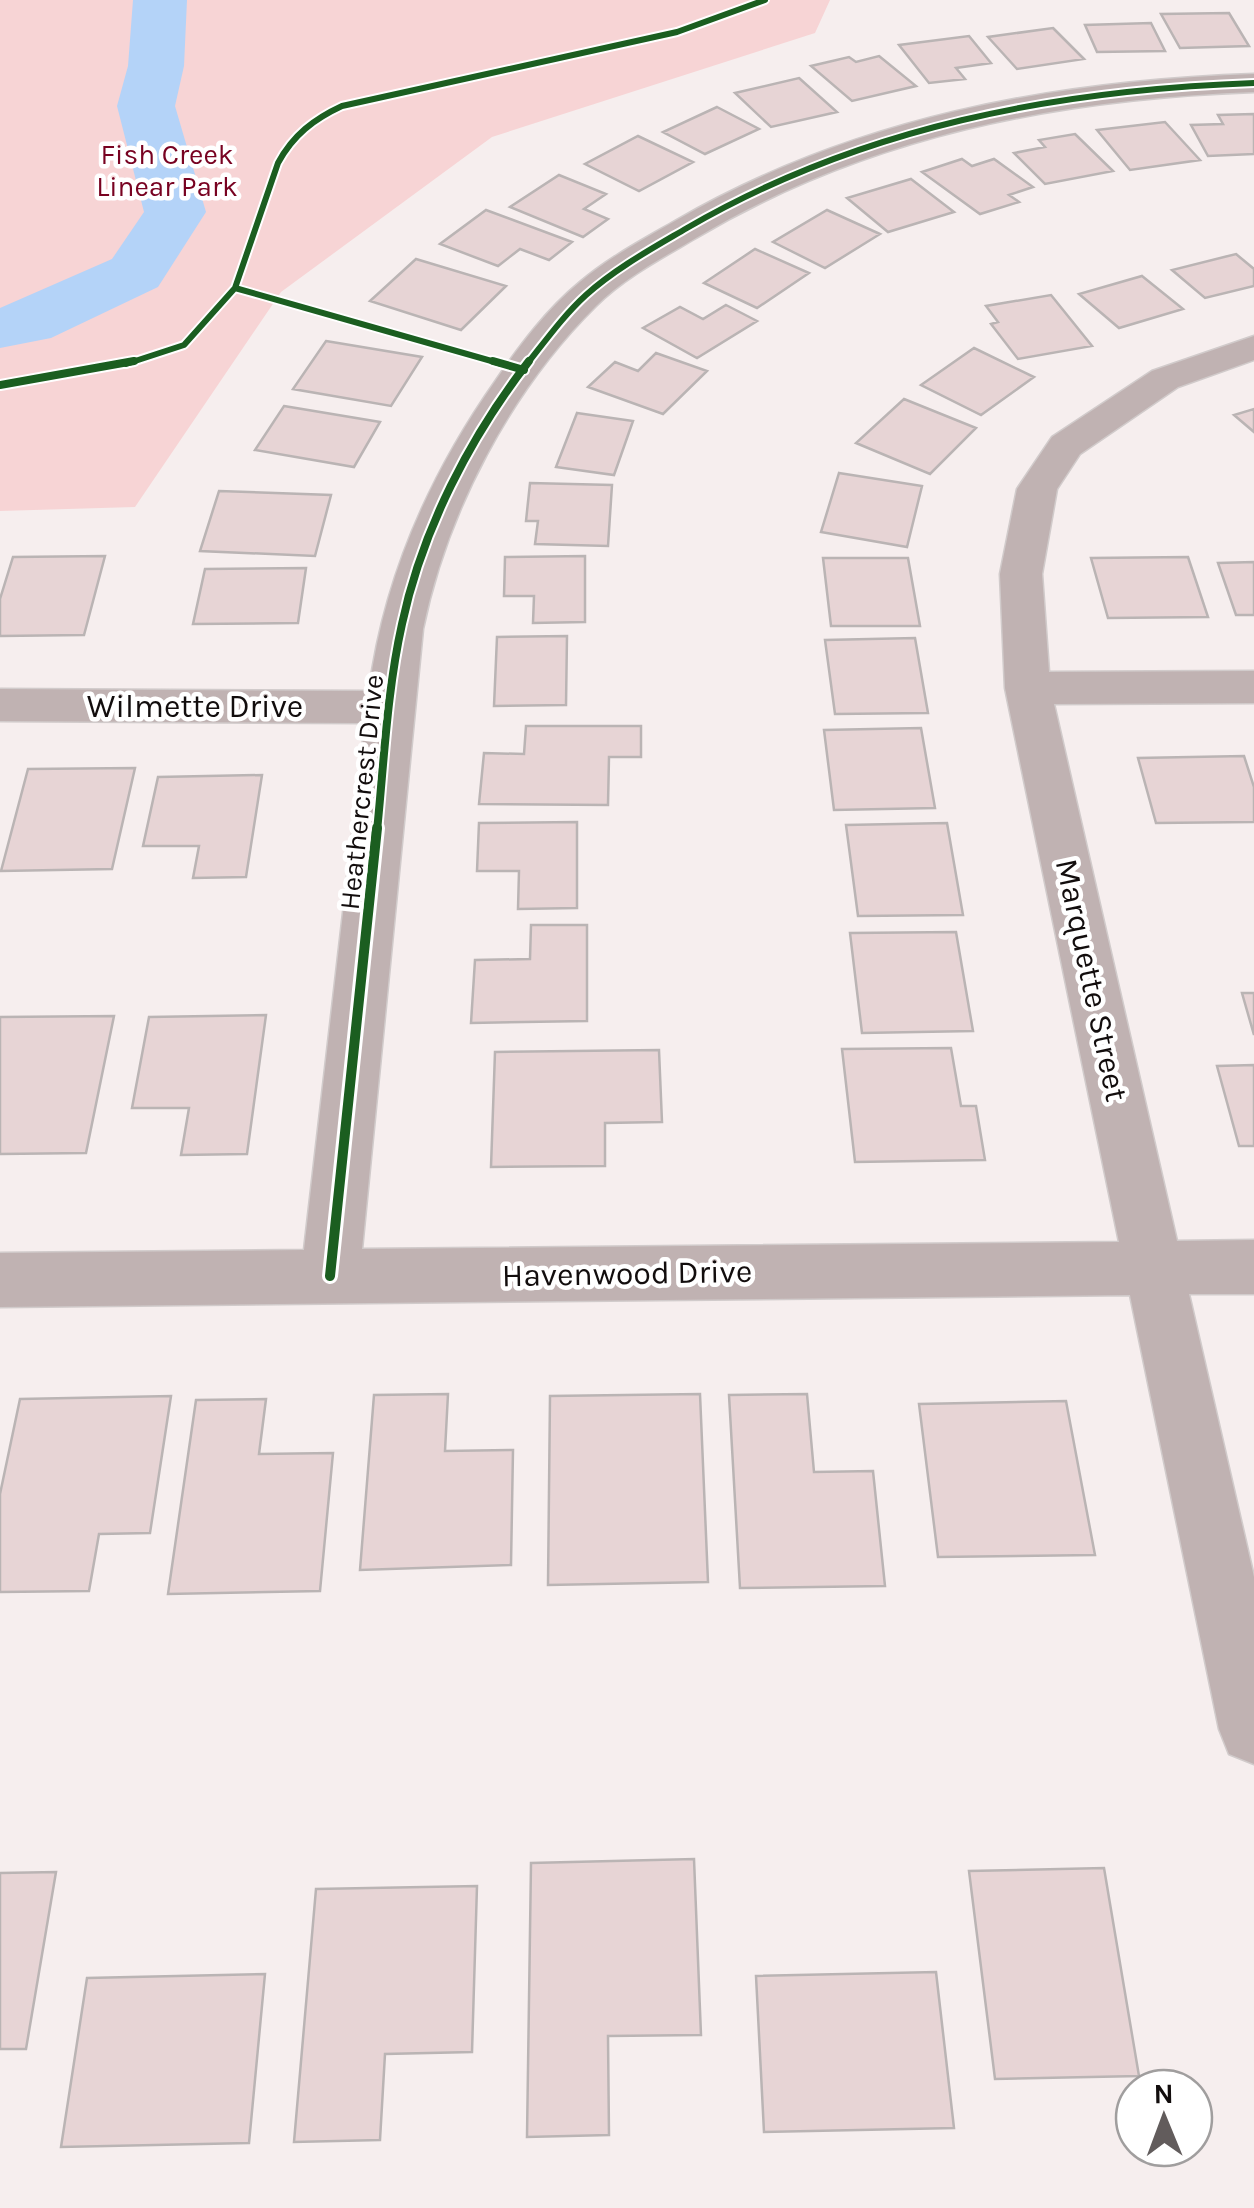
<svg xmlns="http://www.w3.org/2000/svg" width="1254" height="2208" font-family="Karla,sans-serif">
<rect width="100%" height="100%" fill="#f6eeee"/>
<path fill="#f7d4d5" d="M0 0H830L815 33 492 137 281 292 135 507 0 511Z"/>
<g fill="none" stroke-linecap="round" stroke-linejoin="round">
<path fill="#b4d3f8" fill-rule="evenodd" d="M133 0H187L184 66 175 106 206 212 158 287 51 338 0 348V308L112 259 144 212 117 106 128 66Z"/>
</g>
<path fill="#e7d4d5" stroke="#bab4b4" stroke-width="2.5" d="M1229 13 1249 46 1180 48 1161 14Z
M1151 23 1165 51 1097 52 1085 25Z
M1053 28 1084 59 1017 69 988 37Z
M969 36 991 63 956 68 965 79 929 83 899 45Z
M879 56 916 86 852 101 811 66 849 57 856 62Z
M799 78 837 112 771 127 735 93Z
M717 107 759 129 705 154 663 132Z
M1254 114V154L1208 156 1191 125 1223 124 1218 115Z
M1165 122 1200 160 1130 170 1097 130Z
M1075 134 1113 171 1045 184 1014 153 1045 147 1039 140Z
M638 136 693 162 639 191 585 164Z
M962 159 972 166 994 159 1033 187 1009 195 1019 202 980 214 922 172Z
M559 175 606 194 584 209 608 219 583 237 510 207Z
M911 179 954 212 888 232 847 198Z
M486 210 572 242 549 260 520 249 498 266 440 244Z
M827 210 880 234 825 268 773 242Z
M755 249 809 273 757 308 704 283Z
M1236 254 1254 269V286L1205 298 1172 270Z
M416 259 506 286 461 330 370 301Z
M1142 276 1183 309 1119 328 1079 294Z
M1051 295 1092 346 1018 359 991 324 998 322 986 306Z
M726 305 757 321 697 358 643 328 680 307 703 319Z
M326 341 422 357 391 406 293 389Z
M974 348 1034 377 981 415 921 385Z
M656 353 707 371 663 414 588 387 615 362 638 371Z
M904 399 976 428 930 474 856 443Z
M284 406 380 422 354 467 255 450Z
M1254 409V432L1234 415Z
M577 413 633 421 614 475 556 467Z
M839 473 922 486 907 547 821 532Z
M530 483 612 485 608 546 535 544 538 521H526Z
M219 491 331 495 315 556 200 551Z
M105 556 84 635 0 636V599L13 557Z
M585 556V622L533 623 534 596H504L505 557Z
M1188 557 1208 617 1108 618 1091 558Z
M823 558H908L920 626H831Z
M1254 562V615H1236L1218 563Z
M306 568 298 623 193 624 205 569Z
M567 636 566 705 494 706 497 637Z
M915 638 928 713 835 714 825 640Z
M526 726H641V757H609L608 805 479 804 484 753 524 754Z
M921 728 935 808 834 810 824 730Z
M1244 756 1254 787V822L1156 823 1138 758Z
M135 768 112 869 1 871 28 769Z
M262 775 246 877 193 878 199 846H143L158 777Z
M577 822V908L518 909 519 871H477L479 823Z
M947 823 963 915 858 916 846 825Z
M531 925H587V1021L471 1023 475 960 530 959Z
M956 932 973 1031 862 1033 850 933Z
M1242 993H1254V1035Z
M266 1015 247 1154 181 1155 189 1108H132L149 1017Z
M114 1016 86 1153 0 1154V1017Z
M951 1048 961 1106H976L985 1160 855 1162 842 1049Z
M659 1050 662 1122 605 1123V1166L491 1167 495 1052Z
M1254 1065V1146H1239L1217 1066Z
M448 1394 445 1451 513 1450 511 1565 360 1570 374 1395Z
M700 1394 708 1582 548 1585 550 1396Z
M807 1394 814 1472 873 1471 885 1586 740 1588 729 1395Z
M171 1396 150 1533 99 1534 89 1591 0 1592V1494L20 1399Z
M266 1399 259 1454 333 1453 320 1591 168 1594 196 1400Z
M1066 1401 1095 1555 938 1557 919 1404Z
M694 1859 701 2035 608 2036 609 2135 527 2137 531 1863Z
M1104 1868 1139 2076 995 2079 969 1871Z
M56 1872 26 2049H0V1873Z
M477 1886 472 2052 385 2054 380 2140 294 2142 316 1889Z
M936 1972 954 2128 764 2132 756 1976Z
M265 1974 249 2143 61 2147 87 1978Z"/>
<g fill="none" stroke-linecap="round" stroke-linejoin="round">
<defs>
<path id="minor" d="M1254 74V92C1057 99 867 136 696 238 662 258 624 278 596 306 511 390 447 511 423 629L362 1249 1119 1242 1005 688 1000 574 1017 489 1052 437 1152 371 1254 336V360L1178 387 1080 454 1057 489 1042 574 1049 672 1254 671V703L1054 704 1177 1241 1254 1240V1294H1189L1254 1577V1764L1229 1754 1219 1729 1130 1295 0 1307V1253L304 1250 365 723 0 721V689L369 691C384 576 430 474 496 380 520 345 547 309 580 282 608 258 642 240 675 221 852 118 1052 81 1254 74Z"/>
</defs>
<use href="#minor" stroke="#d1cbcb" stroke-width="3"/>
<path stroke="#bdb3b3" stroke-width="4" stroke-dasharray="5 5" stroke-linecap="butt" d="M235 288 479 357"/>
<use href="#minor" fill="#c0b2b2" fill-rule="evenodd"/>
<defs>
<path id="cycleway-far2" d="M235 288 502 364
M126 364 184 345 235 288 278 163C293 135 314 119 342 106L677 32 765 0
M527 364C546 340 564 315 586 295 616 268 653 248 687 228 861 127 1056 90 1254 83"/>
<path id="cycleway-far1" d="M493 361 524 370
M0 385 134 361
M377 831C384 762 387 691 402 624 422 530 470 437 529 361"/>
<path id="cycleway" d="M330 1276 377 828"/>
</defs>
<use href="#cycleway-far2" stroke="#fff" stroke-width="10"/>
<use href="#cycleway-far1" stroke="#fff" stroke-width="12"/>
<use href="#cycleway" stroke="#fff" stroke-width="16"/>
<use href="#cycleway-far2" stroke="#1b5e20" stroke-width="6"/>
<use href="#cycleway-far1" stroke="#1b5e20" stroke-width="8"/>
<use href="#cycleway" stroke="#1b5e20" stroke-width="10"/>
</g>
<g text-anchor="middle" stroke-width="9" stroke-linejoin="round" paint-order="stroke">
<g font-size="28" fill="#780221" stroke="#fff">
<text x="167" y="164">Fish Creek<tspan x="167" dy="32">Linear Park</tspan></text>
</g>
<g font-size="28" fill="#120d0d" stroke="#fff">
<text transform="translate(361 792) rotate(-84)" y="10">Heathercrest Drive</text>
</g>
<g font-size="32" fill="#120d0d" stroke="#fff">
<text x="195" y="717">Wilmette Drive</text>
<text transform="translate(1092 980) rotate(78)" y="11">Marquette Street</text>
<text transform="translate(627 1273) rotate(-1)" y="11">Havenwood Drive</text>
</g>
</g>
<g transform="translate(1164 2118) rotate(359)"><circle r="48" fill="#ffffff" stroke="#a09e9e" stroke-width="2.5"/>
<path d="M0-8L18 38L0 25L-18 38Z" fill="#625c5c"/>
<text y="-15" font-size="28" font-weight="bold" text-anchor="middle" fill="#120d0d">N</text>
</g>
</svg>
